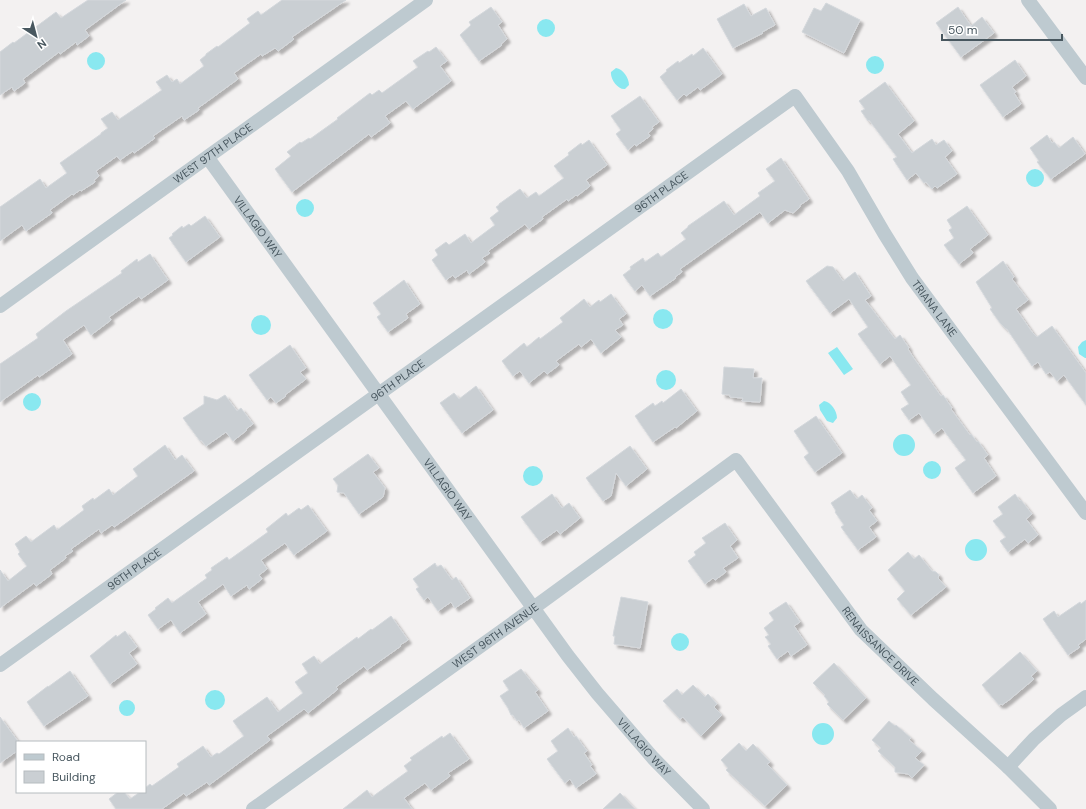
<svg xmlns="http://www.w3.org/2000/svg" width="1086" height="809" font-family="'DM Sans',sans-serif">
<defs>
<filter id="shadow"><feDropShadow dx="3.5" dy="3.5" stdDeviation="1" flood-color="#0004"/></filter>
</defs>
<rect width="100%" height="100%" fill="#f3f1f1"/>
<path fill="#89e8f0" d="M537 28a9 9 0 1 1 18 0a9 9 0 1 1-18 0Z
M87 61a9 9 0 1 1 18 0a9 9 0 1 1-18 0Z
M866 65a9 9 0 1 1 18 0a9 9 0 1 1-18 0Z
M616 68C623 69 629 78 629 85L625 89C618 90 610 79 611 72Z
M1026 178a9 9 0 1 1 18 0a9 9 0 1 1-18 0Z
M296 208a9 9 0 1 1 18 0a9 9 0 1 1-18 0Z
M653 319a10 10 0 1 1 20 0a10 10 0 1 1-20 0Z
M251 325a10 10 0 1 1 20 0a10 10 0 1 1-20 0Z
M1086 340V358H1085L1079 354 1078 347 1082 342Z
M837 347 853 369 844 375 828 353Z
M656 380a10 10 0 1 1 20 0a10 10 0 1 1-20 0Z
M23 402a9 9 0 1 1 18 0a9 9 0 1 1-18 0Z
M824 401C831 402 837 411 837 418L833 423 827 421 820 410 819 405Z
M893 445a11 11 0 1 1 22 0a11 11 0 1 1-22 0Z
M923 470a9 9 0 1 1 18 0a9 9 0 1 1-18 0Z
M523 476a10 10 0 1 1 20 0a10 10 0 1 1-20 0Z
M965 550a11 11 0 1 1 22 0a11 11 0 1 1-22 0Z
M671 642a9 9 0 1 1 18 0a9 9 0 1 1-18 0Z
M205 700a10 10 0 1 1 20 0a10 10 0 1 1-20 0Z
M119 708a8 8 0 1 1 16 0a8 8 0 1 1-16 0Z
M812 734a11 11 0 1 1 22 0a11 11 0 1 1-22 0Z"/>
<path fill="#cacfd3" stroke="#d4d8dc" filter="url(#shadow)" d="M88 0H126L85 30 89 36 77 45 76 42 60 54 59 52 23 79 25 83 14 91 12 87 0 95V52L13 42 14 43 56 12 61 18Z
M282 0H346L292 37 294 39 278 51 275 48 262 56 261 54 234 73 238 79 205 103 198 108 199 110 184 120 182 116 153 136 155 138 134 153 133 151 120 160 117 156 96 171 99 176 94 180 95 182 81 191 80 190 73 195 72 194 50 210 52 213 26 231 22 225 0 241V207L40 179 46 188 67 173 60 163 101 134V133L108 128 101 119 112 112 118 120 127 114 162 90 156 82 167 75 172 82 177 79 180 84 204 66 200 60 206 55V54L217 46 218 47 250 23 247 19 258 11 261 15Z
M826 3 860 20 844 53 802 32 814 8 821 11Z
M744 4 751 16 766 8 775 25 762 32 763 33 733 48 717 19Z
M491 7 502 22 498 25 507 39 501 44 502 45 479 61 460 35 471 25 469 22Z
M958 7 971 26 982 17 994 33 961 57 936 23Z
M436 47 447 61 440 66 451 81 413 109 406 101 385 116 390 123 371 137 369 134 292 192 275 169 291 156 287 152 300 142 301 143 309 138 310 139 338 119 337 118 370 93 372 95 379 90 382 93 418 67 413 61 428 51 429 52Z
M703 48 722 74 700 90 698 87 686 96 684 94 677 100 660 77 667 71 666 70 678 61 679 63 692 54 693 56Z
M1015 60 1026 76 1012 87 1016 92 1014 93 1021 104 1003 117 980 85Z
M885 82 914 121 898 134 912 153 932 139 936 145 944 140 952 151 945 157 957 174 937 188 935 186 932 189 926 182 924 183 916 173 907 180 893 159 897 157 869 120 868 121 861 111 865 109 859 101Z
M640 96 659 122 652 127 653 129 648 133 650 136 636 146 635 144 628 150 616 134 621 130 611 116Z
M1047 135 1052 143 1054 142 1059 148 1073 137 1085 154 1051 179 1037 162 1039 161 1030 148Z
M589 140 607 165 586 180 590 186 577 196 576 195 568 201 567 199 542 217 543 219 529 229 525 224 488 251 490 253 482 258 485 262 469 274 467 270 455 278 453 275 446 280 432 260 438 255 435 250 446 242 449 245 465 234 471 243 495 225 490 218 499 211 496 207 499 205V204L520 189 527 198 536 192 539 196 564 178 554 166 569 155 568 153 581 143 582 145Z
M781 158 809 199 800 205V207L793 213 785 210 768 223 760 212 680 269 682 272 675 277 676 278 650 296 642 285 635 291 623 275 631 269 630 267 643 258 645 262 658 253 661 257 686 239 681 233 688 227V226L724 201 734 215 760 196 758 193 775 181 766 169Z
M967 206 988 235 970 249 973 253 959 264 944 245 954 238 949 230 952 228 947 220Z
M205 216 220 237 186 262 169 238 173 235 172 234 182 226 183 228 189 224 191 226Z
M150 254 168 280 141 299 139 296 109 317 111 320 91 335 84 325 63 340 72 354 39 377 38 375 0 402V364L38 338 36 334 66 311 122 273 121 271 137 259 138 262Z
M1003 261 1014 277 1012 279 1028 300 1016 309 1032 332 1037 337 1052 326 1086 373V405L1064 375 1057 381 1050 372 1046 374 1038 362 1032 366 1007 329H1006L1000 323 990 309 992 308 976 282Z
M827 266 833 267 843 281 855 272 871 296 865 300 895 339 900 335 909 348 908 349 913 357 941 396 943 395 952 408 951 409 970 435 971 434 977 442 978 441 988 455 984 458 996 476 973 493 955 468 966 460 942 428 934 434 919 413 909 420 901 409 909 404 901 392 911 385 890 356 880 364 858 334 868 327 849 299 830 313 806 281Z
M404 280 420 304 406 314 408 318 388 332 377 317 381 314 373 303Z
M611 294 626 314 619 319 623 325 615 330 621 337 601 353 591 339 581 347 579 344 556 361 559 365 547 374 544 371 529 383 520 371 513 376 502 361 524 343 527 347 539 337 540 339 563 322 560 318 584 299 590 307 599 300 600 302Z
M290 345 306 368 300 372 306 379 285 395 286 396 276 403 271 397 267 400 249 375Z
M724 367 754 369 753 378H762L760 402 742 401 743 398 730 397V395L722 394Z
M476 386 493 410 462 433 440 403 454 393 459 399Z
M681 389 697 411 676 428 675 427 653 442 635 416 653 403 655 406 662 401 663 403Z
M225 395 237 411 241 408 253 424 246 429 247 430 233 441 226 432 206 446 201 440 200 441 183 418 204 404V396L217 400Z
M816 416 842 453 815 472 804 457 809 453 794 431Z
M165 445 175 460 182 455 194 471 114 527 112 525 101 533 99 529 71 549 73 551 65 556 66 558 50 570 52 574 36 586 34 583 0 608V570L8 581 27 566 18 554 20 552 15 544 26 536 31 542 54 525 57 530 84 510 82 506 93 498 94 500 109 489 113 495 138 476 133 469Z
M630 446 647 469 626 486 616 473 611 496 603 501 586 478Z
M368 454 379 468 373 472 385 488 383 497 359 514 344 493 337 492 338 485 333 479Z
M850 490 857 499 862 495 872 508 869 510 877 521 869 527 876 537 858 550 841 527 844 525 835 512 836 511 831 503Z
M552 494 562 508 569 503 580 518 560 534 557 530 540 542 521 517Z
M1015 494 1020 501 1021 500 1032 514 1026 519 1038 535 1028 543 1025 539 1008 552 1000 541 1006 537 993 521 1003 514 998 507Z
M308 505 327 531 294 555 285 543 261 560 267 569 259 575 262 579 249 589 247 585 231 596 223 584 198 602 206 614 180 633 171 620 158 629 148 615 156 609 155 608 168 598 172 603 207 578 205 575 212 570 211 568 227 557 229 560 268 532 266 529 286 513 288 516 299 508 301 510Z
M725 523 737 540 730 546 738 558 723 568 726 572 715 580 713 578 705 584 688 561 696 555 694 552 706 543 702 538Z
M908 552 914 559 919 555 932 571 936 572 939 575 938 578 946 587 911 615 897 599 905 591 888 570Z
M435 563 437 567 441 565 452 580 456 577 470 598 455 608 451 602 438 611 428 597 424 600 416 589 419 587 413 579Z
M621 597 648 602 640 648 614 644 615 636H613L614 630Z
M1086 600V639L1078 645 1080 647 1068 655 1043 619 1054 611 1058 617 1080 602 1081 604Z
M786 602 800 622 794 626 807 645 791 656 788 651 777 659 768 646 771 644 765 637 769 635 764 628 774 620 769 613Z
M391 616 408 640 400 645 401 646 367 670 364 666 336 687 338 689 308 713 304 709 267 736 270 740 209 785 207 782 186 796 184 793 162 809H116L109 799 118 792H124L130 799 140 792H145V788L150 784 152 786 179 767 177 764 203 746 211 757 217 753 219 754 244 736 233 721 267 697 278 712 303 693 295 682 308 673 302 664 314 656 320 664 357 637 358 639 371 629 372 630Z
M125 631 137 647 129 653 137 664 110 684 90 656 116 635 117 637Z
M1020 652 1037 671 1031 676 1034 679 1009 700 1002 705 1001 704 999 705 982 685Z
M834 663 866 698 843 720 827 704 829 702 824 696 825 695 813 683Z
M521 669 538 690 535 692 548 711 524 728 519 720 517 721 513 715H511L508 708 500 696 509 690 503 681Z
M70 671 88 696 44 726 27 702 48 686V687Z
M693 685 705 697 708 694 717 704 714 707 722 715 701 736 683 717 680 719 663 701 677 689 682 695Z
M0 717 17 740V751L0 763Z
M889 721 895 726 896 725 911 738 909 740 922 751 915 758 924 765 912 778 908 774 895 772V767L878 751 881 748 872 740Z
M568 728 574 737 576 736 587 751 584 753 592 765 590 766 596 774 576 788 570 779 565 783 547 759 558 751 551 741Z
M450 733 469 759 448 773 450 776 431 790 425 783 404 798 412 809H343L367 790 372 797 408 771 404 766 412 760 410 758 442 736 443 738Z
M739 743 746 751 753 744 770 762 767 764 787 785 765 806 726 770 728 768 721 760Z
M620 793 635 809H603Z"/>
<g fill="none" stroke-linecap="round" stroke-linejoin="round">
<g stroke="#becad0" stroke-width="14">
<path d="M1028 0 1086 78"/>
<path id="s1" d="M208 158 568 656 597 693 653 758 703 809"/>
<path id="s2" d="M0 306 426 0"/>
<path id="s3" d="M0 665 795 96 848 171 884 233 912 278 1086 513"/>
<path d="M1008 767 1034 739 1061 715 1086 697"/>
<path id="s4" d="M253 809 517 620 736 460 861 630 933 699 1008 767 1050 809"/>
</g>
</g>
<g text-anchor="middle" stroke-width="3.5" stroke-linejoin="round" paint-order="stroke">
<g font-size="11" fill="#48575f" stroke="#fff">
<text dy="4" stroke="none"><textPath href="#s2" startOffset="262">WEST 97TH PLACE</textPath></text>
<text dy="4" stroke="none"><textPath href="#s3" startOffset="813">96TH PLACE</textPath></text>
<text dy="4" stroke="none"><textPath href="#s1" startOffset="85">VILLAGIO WAY</textPath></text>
<text dy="4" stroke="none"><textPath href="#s3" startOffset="1232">TRIANA LANE</textPath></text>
<text dy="4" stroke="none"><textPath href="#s3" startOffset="489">96TH PLACE</textPath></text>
<text dy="4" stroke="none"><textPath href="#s1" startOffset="409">VILLAGIO WAY</textPath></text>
<text dy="4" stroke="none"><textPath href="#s3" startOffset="165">96TH PLACE</textPath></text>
<text dy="4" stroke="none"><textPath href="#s4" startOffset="298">WEST 96TH AVENUE</textPath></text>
<text dy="4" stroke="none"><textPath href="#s4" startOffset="832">RENAISSANCE DRIVE</textPath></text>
<text dy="4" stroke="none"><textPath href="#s1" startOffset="733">VILLAGIO WAY</textPath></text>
</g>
</g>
<rect x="16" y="741" width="130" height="52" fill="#ffffff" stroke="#b6bcbf"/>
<rect x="24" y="754" width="20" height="6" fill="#becad0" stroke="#b6bcbf"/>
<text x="52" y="761" font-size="12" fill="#48575f">Road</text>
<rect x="24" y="771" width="20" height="12" fill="#cacfd3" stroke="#b6bcbf"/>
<text x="52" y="781" font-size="12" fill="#48575f">Building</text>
<g transform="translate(36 36) rotate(144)" stroke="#ffffff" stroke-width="3" paint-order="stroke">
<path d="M0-3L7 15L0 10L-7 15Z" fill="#48575f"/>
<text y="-6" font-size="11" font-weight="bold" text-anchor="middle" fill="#48575f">N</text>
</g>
<path d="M942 34v6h120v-6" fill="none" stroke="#48575f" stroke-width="2"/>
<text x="948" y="34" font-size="12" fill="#48575f" stroke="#ffffff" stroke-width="3" paint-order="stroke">50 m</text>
</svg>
